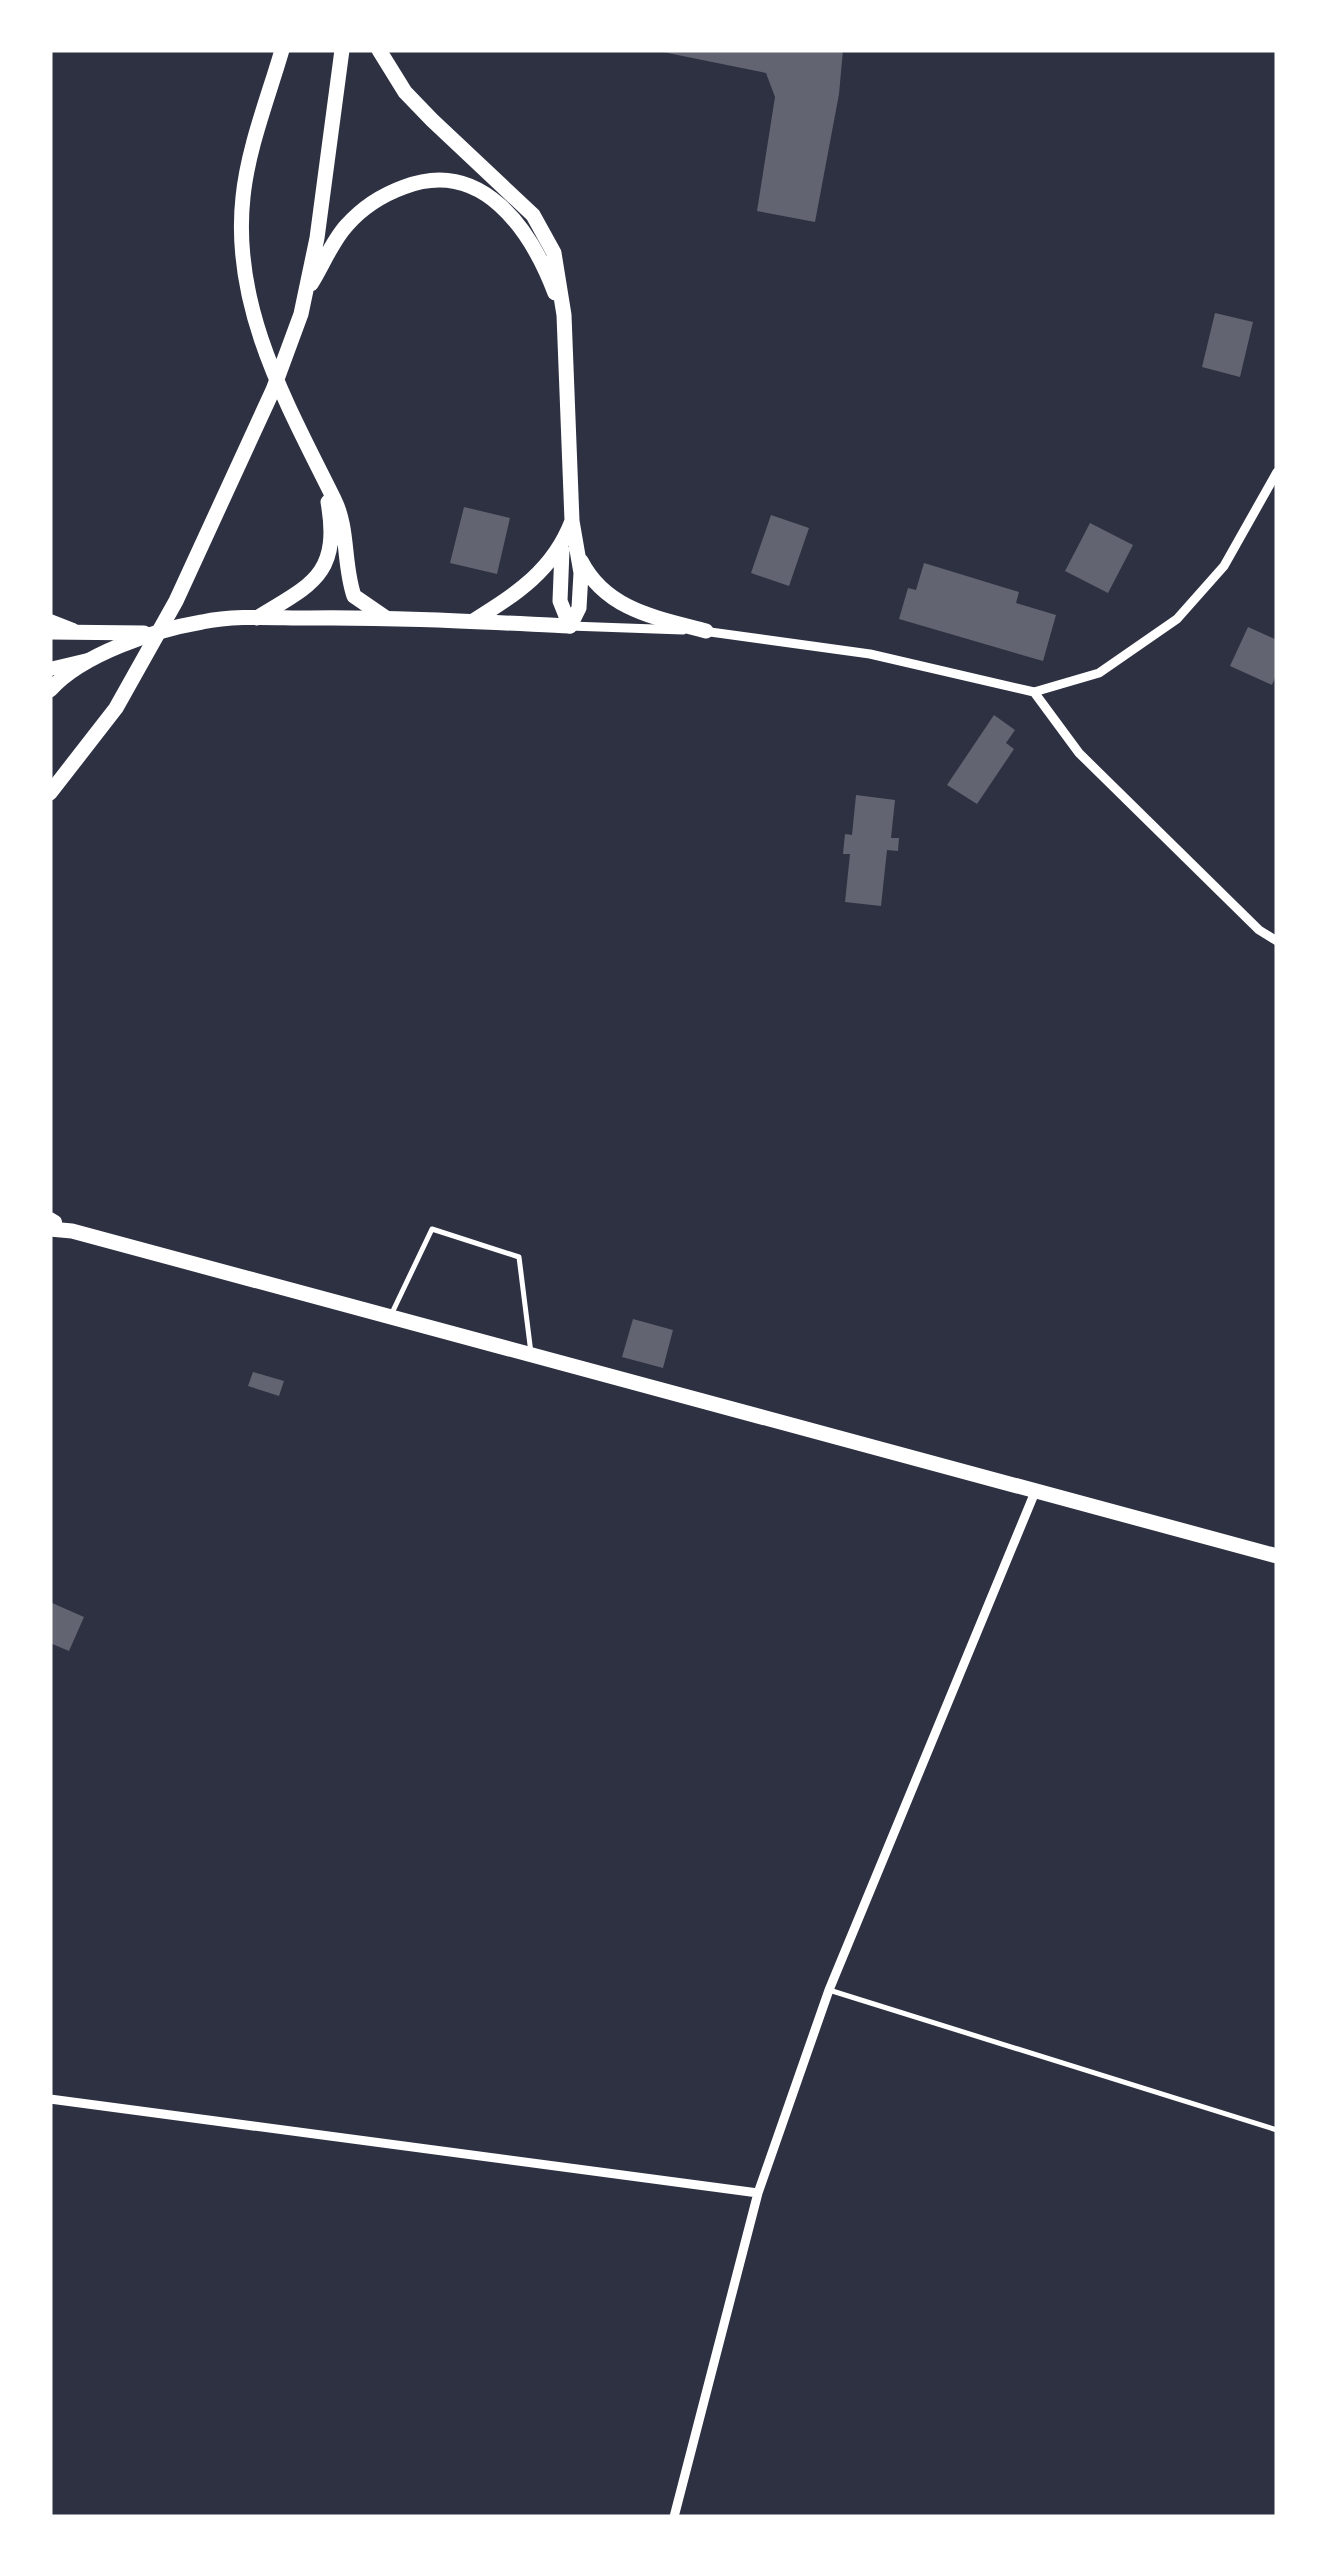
<svg xmlns="http://www.w3.org/2000/svg" width="1327" height="2567" font-family="'Nunito Sans',sans-serif">
<rect width="100%" height="100%" fill="#2d3142"/>
<path fill="#626471" d="M653 50H843L839 94 815 222 757 211 775 97 766 73Z
M1215 313 1253 322 1240 377 1202 367Z
M464 507 510 518 497 574 450 563Z
M771 515 809 528 789 586 751 573Z
M1090 523 1133 545 1108 593 1065 571Z
M924 563 1019 592 1016 603 1056 615 1043 661 899 619 908 588 916 590Z
M1248 627 1277 640V673L1272 685 1230 666Z
M994 715 1015 730 1006 743 1014 749 977 804 947 785Z
M856 795 895 800 891 838H899L898 851 887 850 881 906 845 902 850 854H843L845 834 852 835Z
M633 1319 673 1330 663 1368 622 1357Z
M253 1372 284 1381 279 1396 248 1386Z
M50 1602 84 1617 69 1651 50 1643Z"/>
<g fill="none" stroke-linecap="round" stroke-linejoin="round">
<path stroke="#fff" stroke-width="5" d="M391 1315 432 1229 519 1257 531 1353
M829 1990 1277 2130"/>
<path stroke="#fff" stroke-width="9" d="M1277 472 1224 566 1177 619 1099 673 1034 692 1079 753 1259 930 1277 941
M570 626 683 630
M703 631 870 654 1034 692
M50 2099 758 2193
M674 2517 758 2193 829 1990 1035 1492"/>
<path stroke="#fff" stroke-width="14" d="M50 621 73 630
M50 669 88 660
M50 1219 55 1222"/>
<path stroke="#fff" stroke-width="15" d="M50 632 144 633
M50 690C82 654 155 630 202 622 237 615 274 618 309 618 396 617 483 622 570 626
M50 1229 72 1231 1277 1556"/>
<path stroke="#fff" stroke-width="15" d="M282 50C268 98 248 148 243 197 231 307 287 404 334 499 349 529 343 564 354 596L386 618
M379 50 405 92 432 120 533 215 554 253 564 315 572 521 581 573 579 608 570 626
M311 284C323 265 332 241 347 225 363 207 382 195 404 187 482 157 531 230 555 293
M562 550 560 601 570 626
M581 561C606 610 657 618 706 631
M257 618C310 585 341 576 328 502
M473 621C516 594 553 571 572 521
M50 793 116 708 176 601 273 390 301 314 317 238 342 50"/>
</g>
<rect width="1327" height="2567" fill="none" stroke="#ffffff" stroke-width="105"/>
</svg>
